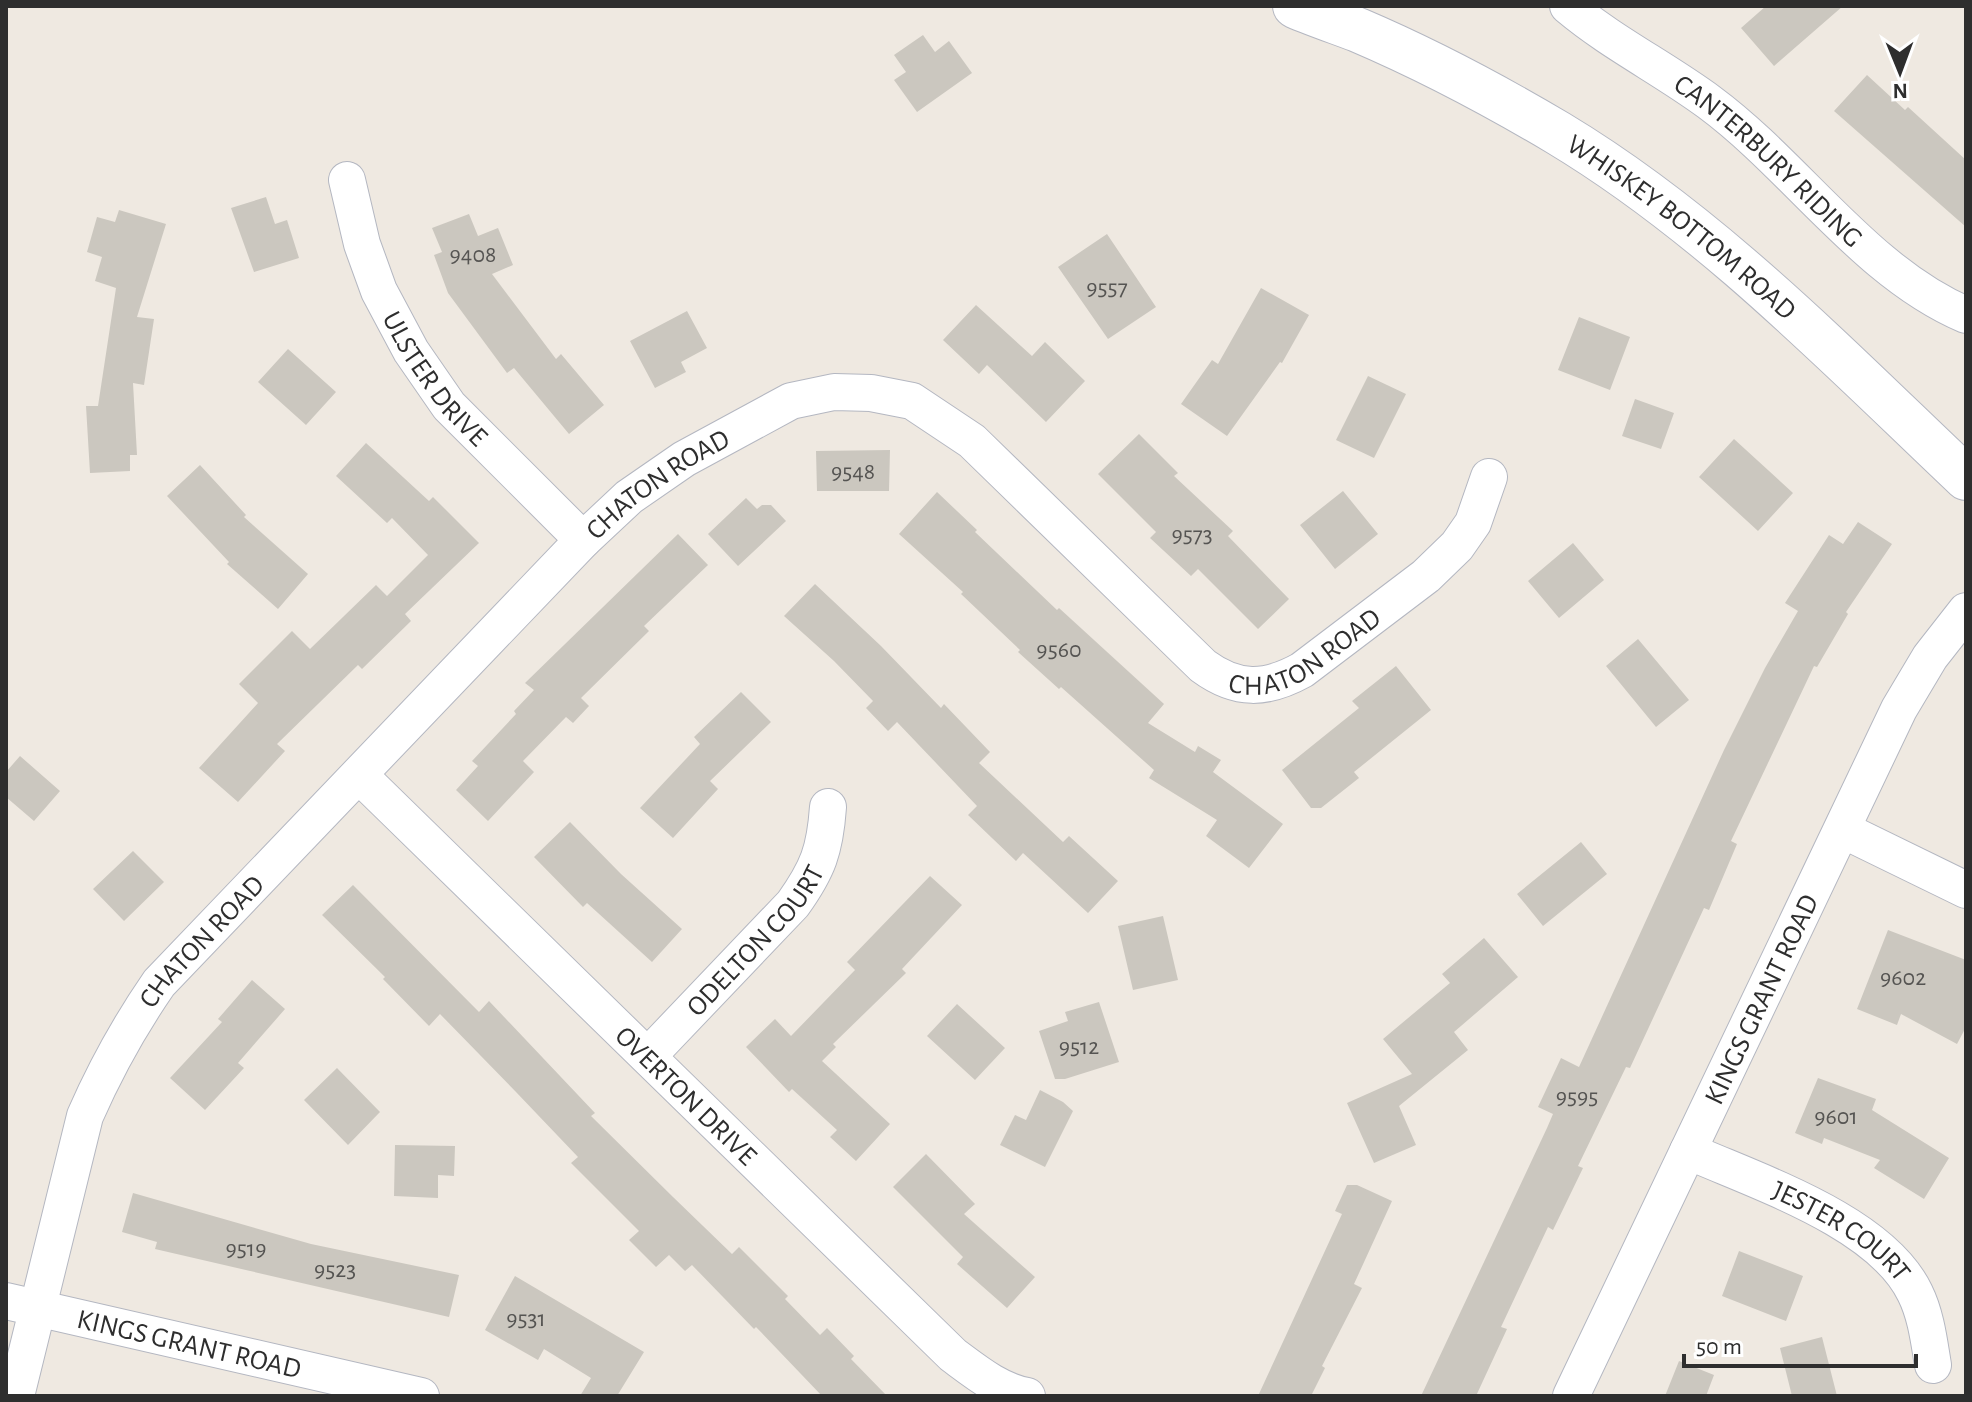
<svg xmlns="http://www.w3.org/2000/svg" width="1972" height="1402" font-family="'Alegreya Sans',sans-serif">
<rect width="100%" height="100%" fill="#efe9e1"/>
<path fill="#cbc7bf" d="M1766 6H1843L1774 66 1741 28Z
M923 35 935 52 949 41 972 73 917 112 894 80 906 72 894 55Z
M1867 75 1905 110 1908 107 1966 160V227L1834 111Z
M266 197 275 224 287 220 299 258 254 272 231 208Z
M119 210 166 224 137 317 154 319 144 385 133 383 137 455H130V471L90 473 86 406H98L116 288 95 281 102 257 87 252 97 217 115 222Z
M469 214 478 236 498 228 513 265 492 274 556 359 561 354 604 405 569 434 514 368 507 373 448 293 434 255 442 252 432 228Z
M1107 234 1156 307 1108 339 1058 267Z
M1261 288 1309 315 1282 363 1280 362 1227 436 1181 404 1212 360 1218 364Z
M976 305 1032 356 1045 342 1085 381 1046 422 987 365 979 374 943 340Z
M687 311 707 348 681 362 686 372 655 388 630 341Z
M1579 317 1630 337 1610 390 1558 370Z
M288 349 336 392 306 425 258 382Z
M1368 376 1406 394 1374 458 1336 440Z
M1635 399 1674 413 1661 449 1622 436Z
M1139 434 1178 473 1174 476 1233 531 1228 536 1289 599 1258 629 1198 569 1191 576 1150 538 1156 532 1098 474Z
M1734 439 1793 493 1758 531 1699 477Z
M366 443 429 501 433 497 479 543 405 614 411 621 362 669 358 665 277 744 285 751 238 802 199 768 258 703 239 684 292 631 310 649 376 585 387 596 428 555 392 518 387 523 336 476Z
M890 450 889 491H817L816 451Z
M200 465 246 515 244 517 308 574 278 609 227 564 229 562 167 496Z
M1343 491 1378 534 1335 569 1300 525Z
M937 492 977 530 975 532 1057 610 1059 608 1164 704 1148 723 1195 752 1198 746 1221 760 1213 772 1283 824 1249 868 1206 836 1217 820 1149 778 1154 770 1061 687 1059 689 1018 652 1020 650 961 594 963 592 899 534Z
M746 498 757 509 762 505H771L786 521 738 566 708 534Z
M1858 522 1892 544 1846 612 1848 614 1817 667 1814 666 1731 841 1737 844 1709 910 1704 908 1630 1068 1626 1067 1578 1166 1583 1168 1553 1230 1548 1227 1501 1327 1507 1329 1476 1396H1421L1547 1128 1553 1114 1538 1107 1561 1058 1579 1067 1724 750 1765 668 1798 611 1785 603 1829 535 1843 544Z
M678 534 708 565 644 626 649 631 581 698 589 706 573 723 566 717 523 761 534 772 488 821 456 790 478 766 472 761 516 714 514 711 534 690 525 683Z
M1573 543 1604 580 1559 618 1528 581Z
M815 584 881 646 941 708 944 704 990 752 979 763 1063 842 1069 836 1118 881 1088 913 1023 853 1016 861 968 815 977 806 897 722 888 731 866 708 873 701 834 661 784 616Z
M1638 639 1689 700 1656 727 1606 666Z
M1396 666 1431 710 1354 772 1359 778 1321 808H1311L1282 770 1359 708 1352 701Z
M741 692 771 722 710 781 718 789 673 838 640 808 700 744 694 737Z
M20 756 60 791 34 821 6 797V772Z
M570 822 621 874 682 929 652 962 587 903 583 907 534 857Z
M1581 842 1607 874 1543 926 1517 894Z
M133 851 164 882 124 921 93 889Z
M930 876 962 905 902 969 906 973 833 1044 836 1047 822 1061 890 1124 856 1161 830 1137 837 1130 792 1089 789 1092 746 1047 775 1019 791 1036 855 970 847 962Z
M353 885 479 1012 489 1001 595 1113 591 1116 673 1197 732 1254 739 1247 788 1296 785 1299 820 1335 827 1328 854 1356 851 1359 887 1396H822L756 1327 754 1329 692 1265 685 1271 669 1255 656 1267 629 1240 639 1231 571 1163 578 1157 516 1092 440 1014 429 1026 383 979 385 977 322 915Z
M1163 916 1178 980 1133 990 1118 926Z
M1888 930 1966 960V1027L1957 1044 1901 1014 1897 1025 1857 1009Z
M1484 938 1518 977 1454 1032 1468 1050 1399 1106 1416 1145 1374 1163 1347 1103 1412 1074 1383 1039 1450 983 1442 974Z
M252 980 285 1009 238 1063 244 1068 205 1110 170 1078 222 1022 218 1019Z
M1099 1002 1119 1062 1065 1079H1055L1039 1031 1068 1021 1065 1012Z
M957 1004 1005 1048 975 1080 927 1036Z
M337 1068 380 1112 348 1145 304 1100Z
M1818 1078 1876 1099 1872 1110 1949 1158 1924 1199 1874 1168 1880 1160 1824 1138 1822 1144 1795 1133Z
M1040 1090 1063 1102 1073 1111 1045 1167 1000 1145 1015 1115 1026 1120Z
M395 1145 455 1146 454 1176 438 1175V1198L394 1196Z
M926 1154 975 1204 964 1214 1035 1277 1007 1308 957 1264 963 1257 893 1187Z
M1347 1185H1357L1392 1201 1354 1284 1362 1288 1322 1366 1325 1368 1311 1396H1258L1342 1214 1335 1211Z
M133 1193 311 1244 459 1275 449 1317 155 1249 157 1242 122 1232Z
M1739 1251 1803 1276 1786 1321 1722 1296Z
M515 1276 644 1352 617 1396H580L591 1378 544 1349 538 1360 485 1330Z
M1822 1337 1837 1396H1792L1780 1348Z
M1679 1361 1714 1375 1706 1396H1665Z"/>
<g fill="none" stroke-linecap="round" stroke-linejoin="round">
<defs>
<g id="minor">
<path id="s1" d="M1568 6C1612 43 1663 68 1709 102 1797 167 1865 272 1966 315"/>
<path id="s2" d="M347 180 362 244 379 291 411 351 449 406 583 540"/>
<path id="s3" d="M359 775 953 1355C976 1372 999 1391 1027 1396"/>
<path d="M1843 830 1966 890"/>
<path id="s4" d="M648 1056 793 904C818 869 825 850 828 807"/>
<path id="s5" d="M1688 1151C1758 1182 1881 1222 1915 1293 1926 1315 1929 1341 1933 1365"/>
<path id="s6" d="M6 1301 421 1396"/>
<path id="s7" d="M16 1396 85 1116C106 1068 130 1025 159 983L583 540 629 497 684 459 791 401 834 392 871 393 912 401 972 441 1203 666C1237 691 1266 690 1302 670L1426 576 1457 546 1473 523 1489 477"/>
<path id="s8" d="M1571 1396 1899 709 1930 657 1966 611"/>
</g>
<g id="tertiary">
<path id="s9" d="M1295 6C1316 15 1337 22 1358 30 1426 59 1494 95 1558 133 1711 225 1837 356 1966 478"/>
</g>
</defs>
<use href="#minor" stroke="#b4b7c1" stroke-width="38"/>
<use href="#tertiary" stroke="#b4b7c1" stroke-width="46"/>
<use href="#minor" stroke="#fff" stroke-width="36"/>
<use href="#tertiary" stroke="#fff" stroke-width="44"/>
</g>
<g text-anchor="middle" stroke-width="7" stroke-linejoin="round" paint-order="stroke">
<g font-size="24" fill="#555452">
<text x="473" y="262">9408</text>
<text x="1107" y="295">9557</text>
<text x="853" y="479">9548</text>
<text x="1192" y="542">9573</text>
<text x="1059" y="657">9560</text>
<text x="1903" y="985">9602</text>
<text x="1079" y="1054">9512</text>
<text x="1577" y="1104">9595</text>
<text x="1836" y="1124">9601</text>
<text x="246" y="1256">9519</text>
<text x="335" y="1277">9523</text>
<text x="526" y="1326">9531</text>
</g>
<g font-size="28" fill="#2e2e2e" stroke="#fff">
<text dy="10" stroke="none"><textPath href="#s1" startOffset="254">CANTERBURY RIDING</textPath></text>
<text dy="10" stroke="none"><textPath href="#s9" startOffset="448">WHISKEY BOTTOM ROAD</textPath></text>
<text dy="10" stroke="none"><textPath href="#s2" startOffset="220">ULSTER DRIVE</textPath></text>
<text dy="10" stroke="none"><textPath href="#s7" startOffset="1148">CHATON ROAD</textPath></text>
<text dy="10" stroke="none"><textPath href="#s7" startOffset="1938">CHATON ROAD</textPath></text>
<text dy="10" stroke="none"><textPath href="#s4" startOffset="158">ODELTON COURT</textPath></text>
<text dy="10" stroke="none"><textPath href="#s7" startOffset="500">CHATON ROAD</textPath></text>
<text dy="10" stroke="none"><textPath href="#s8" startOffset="440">KINGS GRANT ROAD</textPath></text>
<text dy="10" stroke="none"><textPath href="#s3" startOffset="458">OVERTON DRIVE</textPath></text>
<text dy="10" stroke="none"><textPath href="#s5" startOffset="174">JESTER COURT</textPath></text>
<text dy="10" stroke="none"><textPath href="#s6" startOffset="188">KINGS GRANT ROAD</textPath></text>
</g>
</g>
<rect width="1972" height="1402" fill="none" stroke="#2e2e2e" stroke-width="16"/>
<g transform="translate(1900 72) rotate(179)" stroke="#ffffff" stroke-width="6" paint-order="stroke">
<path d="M0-6L14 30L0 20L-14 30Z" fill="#2e2e2e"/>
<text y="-12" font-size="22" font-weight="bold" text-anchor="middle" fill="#2e2e2e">N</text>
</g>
<path d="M1684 1354v12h232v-12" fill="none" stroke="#2e2e2e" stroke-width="4"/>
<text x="1696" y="1354" font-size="24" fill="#2e2e2e" stroke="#ffffff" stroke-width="6" paint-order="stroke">50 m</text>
</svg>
